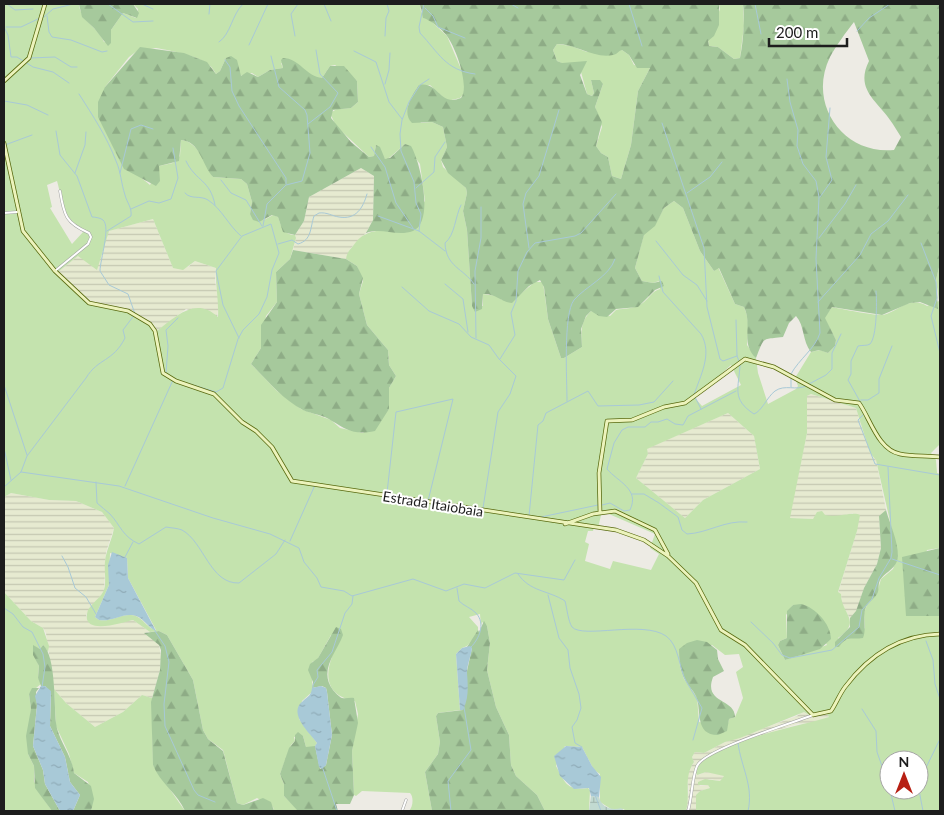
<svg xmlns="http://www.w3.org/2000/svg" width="944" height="815" font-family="Lato,sans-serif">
<defs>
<pattern id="farmland-rules" width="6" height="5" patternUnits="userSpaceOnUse" patternTransform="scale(1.25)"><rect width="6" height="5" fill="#e6ead0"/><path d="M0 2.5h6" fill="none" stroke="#c5c8b2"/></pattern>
<pattern id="forest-firs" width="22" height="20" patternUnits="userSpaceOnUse" patternTransform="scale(1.25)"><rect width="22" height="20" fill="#a6c99c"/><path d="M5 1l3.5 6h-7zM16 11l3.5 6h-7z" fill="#8eac86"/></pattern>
<pattern id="wetland-marsh" width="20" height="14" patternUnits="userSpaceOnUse" patternTransform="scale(1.25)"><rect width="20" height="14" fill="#c2dad1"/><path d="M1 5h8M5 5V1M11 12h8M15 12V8" fill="none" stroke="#a6bbb3"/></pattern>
<pattern id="water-ripples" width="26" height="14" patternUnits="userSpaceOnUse" patternTransform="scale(1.25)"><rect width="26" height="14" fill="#a8c9d7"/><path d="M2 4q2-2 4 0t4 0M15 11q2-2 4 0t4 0" fill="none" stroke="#90acb8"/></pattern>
</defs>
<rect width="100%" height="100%" fill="#edebe4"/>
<path fill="url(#farmland-rules)" d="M361 168 374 176 373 220 366 233 350 249 346 259 293 250 296 238 295 235 304 221 309 197Z
M153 219 173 268 188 267 195 261 216 268 215 281 219 303 217 318 186 309 157 331 132 311 92 304 58 272 109 231Z
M811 394 856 408 870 453 876 460 886 510 879 517 881 548 877 564 864 588 856 612 850 618 842 605 841 594 838 593 857 531 853 513 842 516H816L813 519 789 518 807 433V396Z
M728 413 754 436 760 469 703 500 685 518 636 478 648 454 646 449Z
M11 493 49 500 76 501 102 512 114 528 106 552 104 591 86 615 88 621 94 625 133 620 150 632H145L159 645 161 657 160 670 152 698 142 695 123 712 95 727 66 703 54 689 46 633 43 628 31 621 4 592V497Z
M802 712 826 713 829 717 812 723 797 724 759 736 698 775 706 772 725 775 720 781 709 779 699 786 708 785 710 788 700 791 696 795V811H686L689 791 687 774 694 762 692 757 695 752 704 753 725 742 797 716Z"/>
<path fill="#c4e3ae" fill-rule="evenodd" d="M4 4H79C80 21 98 27 104 42L111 43V30L123 13 136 18 138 9 133 4H420L421 12 447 36 464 76V94L460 98 447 101 430 85 417 88 408 105 421 123 432 122 443 127 447 147 441 160 443 167 466 188 467 193 463 211 467 230 472 306H483V294L497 296 502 300 518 296 535 282H543L548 319 561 358H564L582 347C581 332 580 322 591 311L610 316 616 310C625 308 636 309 644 302 650 297 652 291 660 289L659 281 653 283 642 281 635 268 644 234 657 221 664 208 674 201 683 208 700 251 714 271 718 267 735 304 744 307C750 320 748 332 747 345L756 358 758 373 768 404 796 389 798 386 795 378 811 352 820 350 828 353 835 346 836 340 824 318 832 307C842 309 876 316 883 315 899 311 910 295 927 306L939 301 936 280 940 263V444L931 453 936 460 937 473 940 474V548L927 550 906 616H940V811H696V795L700 791 710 788 708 785H698V782L705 779 720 781 724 776 706 772 697 775 695 770C712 741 798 727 829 717L826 713 813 717 804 712 740 738 725 742 704 753 695 752 692 757 694 762C683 778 691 792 686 811H625L624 809H611L600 802V774L594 770 582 747 565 746 556 766C565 782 566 791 588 788L590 790 589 811H545L537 795 516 776 511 765 509 735 496 707 487 670 490 643 487 626 482 622 481 626 480 614 469 617 478 627V633L467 646 462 648 456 654 460 710 438 713 436 716 440 742 438 754 425 772 432 811H409C413 807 414 797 410 793L362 791 356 796 354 795 352 751 358 714 355 701C330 697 323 680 332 657 334 651 334 647 339 643L331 635 317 660 312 662V692L302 701 299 719 317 743 314 748 306 747 303 736 294 737 295 741 291 745 280 774 284 784V796L299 811H274L273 807 257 798 243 805 237 803 223 750 208 739 203 730 193 680 167 635 159 631 150 632 133 620C124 622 83 636 87 614 88 605 99 600 103 592 107 585 104 571 105 562 106 550 112 540 114 528L102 512 76 501 49 500 11 493 4 497ZM156 48C172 51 197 55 209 65 212 67 214 71 216 74L220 71 226 58 240 76 252 73 258 77 270 70 283 68 281 63 315 78H322L330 66 335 65 357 81 358 102 351 108 337 109 330 113 336 126 369 157 374 156 376 145 385 159H388L405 144 420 164 425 201 401 232C383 231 369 227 356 242 352 248 347 251 346 259L357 266 363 281 359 294 367 325 388 350 389 365 396 376 389 388V409L363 433 340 428 331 420 301 409 277 391 251 364 261 348 266 316 277 302 276 272 290 259 296 238 295 235C283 235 281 225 278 217L273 215 264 220 250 214 252 202 247 184 241 179 213 177C205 164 198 141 181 140L180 156 173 163 159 166 150 185 138 175 105 87 129 57 137 51ZM57 181C63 201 61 223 84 231L72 244 50 208 52 207 47 185ZM153 219 173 268 183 270 195 261 216 268C215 285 219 300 218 317 196 296 176 316 157 331L132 311 92 304 58 272 78 256 97 270 109 231ZM731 365 741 385 702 406 695 398ZM811 394 856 408 870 453 876 460 898 556 893 569 881 579 877 593 867 605 864 613 865 628 855 637 842 641 841 644 838 638C863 621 841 614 841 594L838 592 857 531 860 515C854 511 836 518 825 515L822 511 817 512 813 519 790 518 807 433V396ZM728 413 754 436 760 469 703 500 685 518 636 478 648 454 647 449ZM602 511 655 534 650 548 659 554 651 570 613 561 610 569 585 561 589 544 585 542 588 531H593L594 527 598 528ZM110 553 127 558 128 578 156 630C146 628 143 616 131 615 120 614 111 622 99 620L95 617 109 585ZM793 605H805L827 645 785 660 778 645 780 641 787 638 786 615ZM712 645 725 655 739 654 743 667 736 672 743 698 735 717 729 719 727 727 699 722 697 697 684 679 680 667 679 649ZM889 760H919V790H889Z
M719 4H743L744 26 740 58 734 59 718 47 709 46 708 41 720 9Z
M557 44 571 46 587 52 622 50 629 55 634 65 650 68 638 91 631 145 621 179 612 176 608 157 601 153 596 146 602 127 595 107 603 84 591 80 594 93 592 96 587 94 581 72 557 61 553 50Z
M4 592 31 621 43 628 49 646 48 652 43 645 40 649 33 646 34 655 39 666 38 678 42 683 29 694 31 709 28 754 34 766V781L38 791 52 811H4Z
M54 689 66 703 95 727 123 712 142 695 152 698 153 765 185 811H91L93 799 88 782 74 773 69 754 56 726Z"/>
<path fill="url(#forest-firs)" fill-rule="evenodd" d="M79 4H133L139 13 137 18 123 13 111 30V43L108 46 94 28 82 17Z
M420 4H719V25L714 36 708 41 709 46 718 47 734 59 740 58C743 43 745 20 743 4H940V263L936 280 938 309 920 302 910 303 882 315 832 307 825 318 836 340 835 346 828 353 819 350 811 352C802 341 805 326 796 316L789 323 783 337C762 340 765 335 756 358 740 344 753 325 744 307L735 304 719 268 714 271 700 251 683 208 674 201 664 208 655 226 644 235 635 268 642 281 653 283 662 281 664 286 655 290 638 307 616 309 607 317 599 316 591 311 586 316 581 329 582 347 564 358H561L548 319 544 287 540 280 529 286 512 303C501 302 495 293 483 294L482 309 475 312 472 306 467 230 463 211 467 193 466 188 448 173 441 160 447 147 443 127 432 122 412 123C401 112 412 95 419 85 439 81 439 107 461 98 470 87 456 48 447 36 443 30 429 19 423 18ZM854 22 869 61C855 89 876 100 890 120 894 125 897 131 901 137L894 150C843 155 807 104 830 57 836 46 846 32 854 22ZM557 44C576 44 594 59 613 55 618 54 618 51 622 50L629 55 637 68H650L638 91 631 145 621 179 612 176 608 157 601 153 596 146 602 122 595 107 603 84 600 80H591L594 93 592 96 587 94 580 75 587 61 562 63 557 61 553 50Z
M140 47 184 53 207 62 216 74 220 71 226 58 231 56 237 60 241 76 247 72 258 77 270 70 283 68 281 60 283 58C299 58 307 77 322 78L330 66H344L357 81 358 102 351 108 333 110 331 118 351 142 369 157 374 156 376 145 380 147 385 159 390 158 405 144 411 146C420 161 435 222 413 231 397 237 381 227 366 233L373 220 374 176 361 168 309 197 304 221 295 235 283 232 278 217 272 215 259 222 253 220 250 214 252 202 247 184 241 179 213 177C202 165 200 141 181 140L179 161 159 166 160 181 156 186 124 169 98 117V102L105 87Z
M293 250 346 259 357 266 363 278 359 294 367 325 388 350 389 365 396 376 389 388V409L375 431C354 435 349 431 332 421 324 415 312 414 303 410 283 400 266 379 251 364L261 348V325L277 302 276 272 290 259Z
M886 510C890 524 898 541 898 556 897 569 886 571 880 580 878 584 879 588 878 592 876 598 869 601 866 607 862 617 867 628 863 638 852 640 847 635 839 647H835V642L850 627V618L856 611 864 588 877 564 881 548 879 516Z
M940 548V616H906L902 557Z
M801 604C815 607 831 624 831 639L820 649 785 660 778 645 780 641 787 638V611L793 605Z
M484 621 487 626 490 643 487 670 496 707 509 735 511 765 516 776 537 795 545 811H432L425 772 438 754 440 742 436 716 438 713 463 710 467 671 472 648 467 647 478 630 479 632Z
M336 627 341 629 343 635C337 652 318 670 333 690 335 692 339 697 342 698 346 699 350 697 354 698L358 723 352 751 354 795 350 804H336L338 811 297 810 284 796V784L280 774 289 748 295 741V735L298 732 303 736 306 747 315 746 320 769 326 765 332 735 327 692 326 688 322 686 312 688 313 682 308 670 310 664 318 658Z
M159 631 167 635 193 680 203 730 208 739 223 751 237 803 243 805 263 798 271 802 274 811H185C178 794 160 783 153 765L151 702 160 670 161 650 159 645 144 633Z
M697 640 707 642 717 650 718 659 724 671 713 677C703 704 735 698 735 717L729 719 727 731 718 735C694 735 702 710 696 696 693 690 688 686 685 680 680 671 679 659 679 649L687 643Z
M33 645 40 649 43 645C56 656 54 705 56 723 58 740 72 755 74 773L91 786 94 799 91 811H73L80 795 70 782 65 757 50 726 51 694 45 686H41L38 678 39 666 33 655Z
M32 688H39L36 692 37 705 33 746 43 770 45 784 60 811H52L35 788 34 766 28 754 26 736 31 709 29 694Z"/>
<path fill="url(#wetland-marsh)" d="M591 796 599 797C601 807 612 811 621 808L625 811H589Z"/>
<path fill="url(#water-ripples)" d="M112 552 127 558 128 578 156 631C147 627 143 616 132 615 121 614 111 622 99 620L95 617 109 585 108 565Z
M470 646 472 648C471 656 467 665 467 673 468 686 469 698 463 710H460L456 654 462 648Z
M41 686H45L51 691 50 726 65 757 70 782 80 795 73 811H60L45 784 43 770 33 746 37 705 35 696Z
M321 686 326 688 327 692 332 735 326 765 322 769 319 767 315 746 317 743C310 733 287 713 303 701 308 696 311 696 312 688Z
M566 746 582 747 592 766 601 777 599 797 591 796 589 788 574 789 560 776 554 756Z"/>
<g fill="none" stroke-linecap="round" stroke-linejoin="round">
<path stroke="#a8c9d7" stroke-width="1" d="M7 4 15 10 33 9
M108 4 133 22 153 21
M142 4 153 9
M324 4 331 21
M424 4 419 27 420 33C439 53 445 70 475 74
M511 4 518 8
M629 4 642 46
M755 4 761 34
M425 8 433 16 438 27 465 38
M209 14 210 4
M47 16 49 32 52 37 71 40 102 52 107 51
M44 17 53 9 73 4
M4 27 8 35 11 57H17L33 67 53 72 69 83
M6 27H21L40 18
M857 31 869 18 890 4
M295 36 291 14 298 4
M385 36 386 18 389 11 387 4
M219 42C231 34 232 14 243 4
M249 45 268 4
M354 51 376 62 389 102 402 119
M30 58 55 57 71 67H77
M225 60 230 67 232 91 239 106 286 178V184
M787 79 790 102 798 130 797 146 803 164 816 181 819 197 816 259 820 333C815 349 799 359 791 374
M385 84 389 70 390 53
M79 94C93 116 107 137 116 161 121 172 121 183 125 195 127 203 132 207 131 216L107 231
M4 101 27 105 48 115
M662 123 704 248 707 307 720 359 723 361 737 356
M308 124 330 107 338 93 320 74 316 50
M5 145 32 135
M371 147 385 167 396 203 413 228
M186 161C196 182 210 179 215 205
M75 173 85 145 86 132
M120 173 131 129 141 125 153 129
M221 180 231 193 246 200 262 226
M416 188 434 172 435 157 445 142
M185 193C191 200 200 195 208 200 222 209 228 225 241 236
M687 193 710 177 722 162
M820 197 832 180 826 157 830 108
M461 205C455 217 455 235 445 243 446 267 463 268 474 284
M131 209 149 201 159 203 171 199 178 178 173 148
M378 216 419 231 445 251
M263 226 267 204 286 185 302 181 310 153 307 115 305 110 279 87 271 56
M419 231 421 214 416 203 414 182 401 151 400 134 402 120 409 102 420 85 429 79
M819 238 845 204 856 185
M656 241 683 275 697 285 707 301
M921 243 936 282 937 298 931 316 940 353
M278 244 292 240 298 244C312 240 310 228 314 216L319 213C327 212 332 216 339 217 356 220 363 208 367 194
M529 248 523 204 526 193 539 176 559 110
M659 276 663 292 701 334C713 354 700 376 694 395L701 409
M445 284 463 299 468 332
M402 287 429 311 459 324 471 337 489 345 499 359 516 376 510 394 498 412 483 508
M818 302 860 255 871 234 888 221 908 195
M736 320 737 356 739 361
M476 338 475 271 481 238V207
M500 359 515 335 511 313 516 301 518 271 527 252 535 243 575 236 581 233 616 194
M740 365C739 388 731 399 754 414 762 411 767 397 775 391 785 384 796 391 806 386
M166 373 168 346 166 330 178 318
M791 378V387
M190 384 216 392 223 388 238 339 243 330 259 314 267 297 272 270 279 253 271 224 242 236 216 271 223 305 239 338
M809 384 826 375 832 369V353L841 334
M4 385 27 455
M861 400H868L879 393V379L892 346
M567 401C567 381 563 314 574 300 586 286 609 277 615 259
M862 405 848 380 851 374V361L858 346C862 345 867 346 870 344 877 337 877 301 876 291
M864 414 858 420 875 464 940 475
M4 448 11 480
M21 472 119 486 213 518 270 534 299 548 304 562 317 578 321 587 344 591 352 596 413 579 446 591 464 584 485 588 515 573 564 580 575 560
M96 482 97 503C101 507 106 510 110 514 121 526 122 536 139 544L166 527C171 528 177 528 182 530 204 542 210 584 239 583L276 554 285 540
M125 486 173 380
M4 487 21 472 27 456 86 378C98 358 113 362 125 338L123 330 135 314 128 294 109 285 100 271C100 260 111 227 103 220 101 218 95 217 92 217L77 176 60 155 56 131
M387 493 396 412 453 399 428 501
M632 494H644L659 503 678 517 682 530 687 534C708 533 725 520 747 522
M602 505 610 503 624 511 630 510C640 489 618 482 607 469L614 443 622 430 628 427H645L651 422H658L667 419 675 424 683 425 688 416 736 391
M529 516 538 425 543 421 546 413 588 391 598 406 639 405 654 402 673 381
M541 517 598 505
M290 541 315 485
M62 556 68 567 75 588 86 597 96 614
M125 557 133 542
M892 559 940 575
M518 574C530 592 548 590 565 601 567 608 568 621 572 627 583 639 643 620 666 636 679 645 679 668 686 681 691 690 697 699 702 708L693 740
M457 588 459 601C464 606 471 608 476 613 486 624 479 639 471 647
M548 595 559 638 568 650 570 668 579 694 581 708 577 720 572 727 575 743 582 747
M4 608 13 614 23 627 32 632 43 654 45 667 42 687
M751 622 773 643 782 655 790 658 832 650 859 627 862 610 872 599 879 578 891 558 892 552 888 467
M155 631 165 646 169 662 164 704 165 726 194 790 198 795 215 802
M926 641 933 660 935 684 940 699
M313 690V685L318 677 317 670 332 652 345 613 352 604 353 596
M862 709 876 731 877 752 889 786
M738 743C741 767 754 786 748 811
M323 769 337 811
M919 782 940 739
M919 786V788
M890 790 895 811
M919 790 923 811
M595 795 601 811
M451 811 448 781 471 750 464 707"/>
<defs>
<path id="street" d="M4 213 17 212
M55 271 88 244 91 237 89 233C66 223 64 216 60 191
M402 811 406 800
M688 811C692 798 692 777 697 766 705 749 793 723 813 715"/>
<path id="secondary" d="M4 81 29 58 45 4
M4 143 23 231 55 271 89 303 128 311 150 324 155 331 163 373 176 381 214 394 242 422 256 431 272 447 292 481 616 530 644 540 668 556 696 583 721 630 745 645 813 715 831 711C836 704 839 695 845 687 869 655 899 635 940 634
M600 512 599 473 607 421 632 420 664 407 685 403 745 359 774 367 835 400 859 403C870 418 878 450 900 454 913 457 927 455 940 457
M565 524 593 514 615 511 655 530 668 554"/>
</defs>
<use href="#street" stroke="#a1a1a1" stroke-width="3"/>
<use href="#secondary" stroke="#58690f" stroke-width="4.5"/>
<use href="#street" stroke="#fff" stroke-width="2"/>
<use href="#secondary" stroke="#ecf3bc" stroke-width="3"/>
</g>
<g text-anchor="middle" stroke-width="4" stroke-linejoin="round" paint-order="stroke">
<g font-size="14" fill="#1d1d1d" stroke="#fff">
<text transform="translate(433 504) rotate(9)" y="5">Estrada Itaiobaia</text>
</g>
</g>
<rect width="944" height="815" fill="none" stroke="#1d1d1d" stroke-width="10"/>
<g transform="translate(904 775)"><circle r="24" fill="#ffffff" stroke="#a5a5a5"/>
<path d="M0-4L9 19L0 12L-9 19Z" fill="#b71f13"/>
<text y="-8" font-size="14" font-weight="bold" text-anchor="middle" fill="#1d1d1d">N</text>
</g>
<path d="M769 38v8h78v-8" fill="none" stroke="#1d1d1d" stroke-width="2.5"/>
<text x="776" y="38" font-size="15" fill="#1d1d1d" stroke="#ffffff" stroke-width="4" paint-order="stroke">200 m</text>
</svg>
